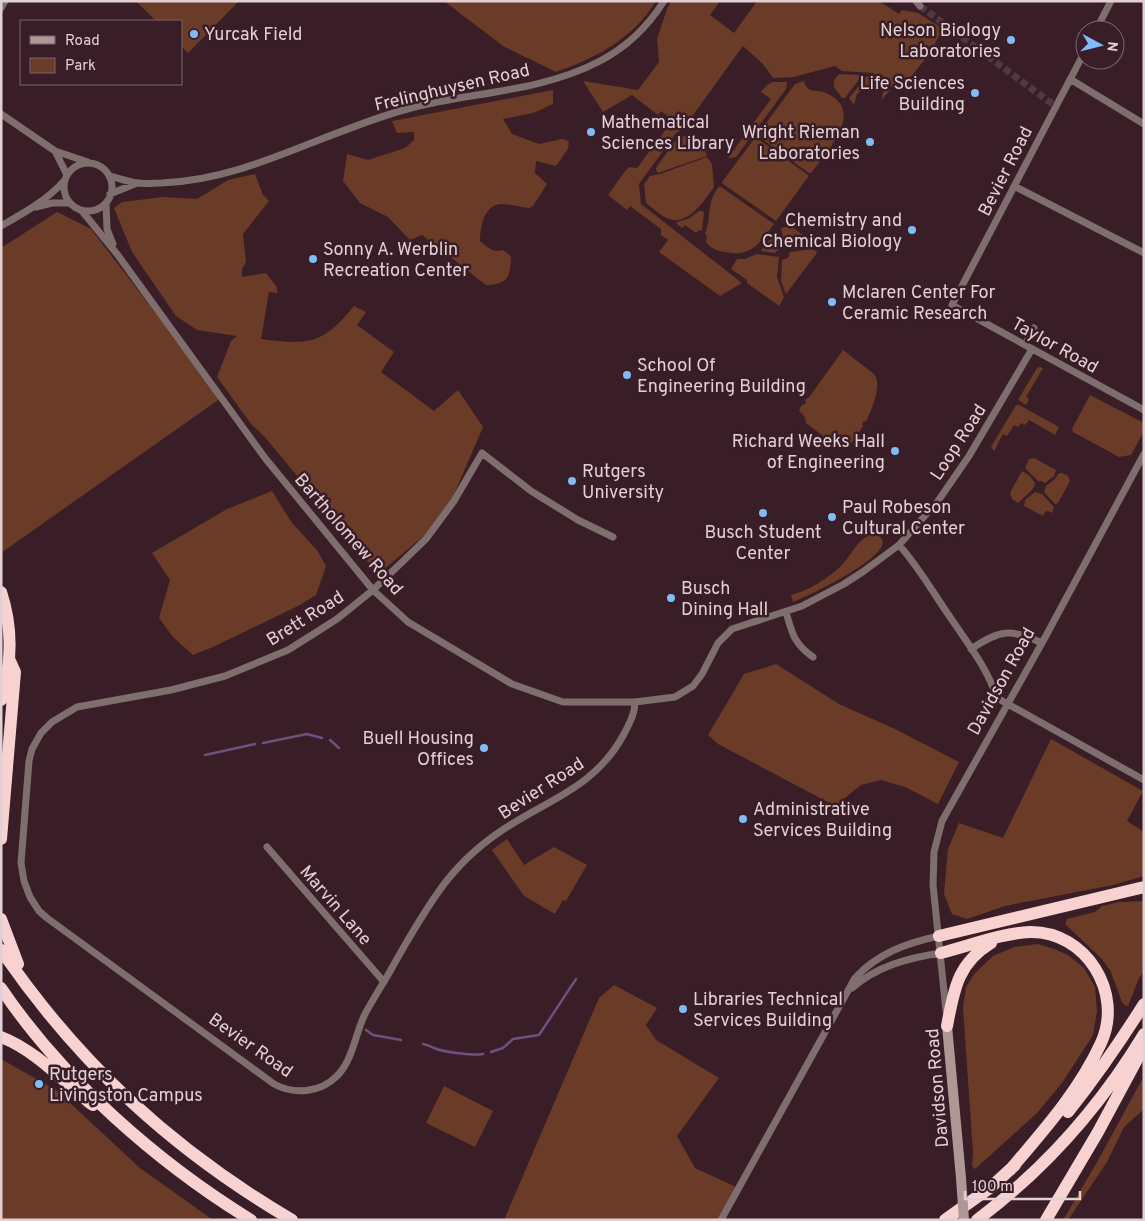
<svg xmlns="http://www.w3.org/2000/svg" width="1145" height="1221" font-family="Overpass,sans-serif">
<rect width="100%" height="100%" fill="#391e27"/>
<path fill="#6a3b26" d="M136 1H239L188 53 181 46V21H156Z
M444 1H656C634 38 596 58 556 72L503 46Z
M671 1H720L710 15 734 33 757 1H879L899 14 902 10 918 13 942 28C935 50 913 75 898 91L873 73 842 71 835 66 794 77 773 78 763 64 743 46 683 129 676 133 639 184 641 204 742 283 720 296 659 252 668 240 661 235V229L630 206 627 210 608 195 626 170 629 167 637 168 673 120 661 111 658 115 632 95 603 112 583 81 638 90 659 62 657 39 667 9Z
M839 74 860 75 861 77 845 98H842L834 87V80Z
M867 76 874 78 890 90 881 101 884 90 880 85 873 83 857 94 854 105 849 98Z
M804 81C807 94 816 89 826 93 866 110 828 150 812 172L809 173 758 136V134L795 84Z
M772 82H787L786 89 736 157 728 158 771 99 761 92 767 85Z
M553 90V104L533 113 503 119 512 134 539 144 562 139 569 141 568 149 556 166 536 161 535 173 547 184 533 206 529 208C520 207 510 204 501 204 484 205 480 227 480 241 487 247 493 253 503 250L511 256C510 277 509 284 486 285L422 235 410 240 388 217 360 203 343 181 347 154 368 160 405 148 414 140V132L397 133 392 121Z
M684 136H689L688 137 704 148 707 156 658 173 656 170V168L675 141 680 140Z
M757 138 808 175V177L776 221 723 184 722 182 754 139Z
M707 157 712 164 714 187C705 199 689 226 669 219 661 216 653 208 646 203L644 184 650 176 660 174Z
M255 174 263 195 269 201 243 234 246 262 242 269V277L266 273 276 286 278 293 269 292 261 339C309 345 322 345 354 306L366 312 357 325 394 352 381 372 434 411 458 390 483 427 452 499 425 535 378 574 264 436 251 424 217 377 231 341 237 336 197 330 176 316 132 252 114 208 122 202 163 197 197 199 228 180Z
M719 187H721L774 224C762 240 753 256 731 253 720 251 713 251 706 242L707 236 705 234C712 217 706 201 719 187Z
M699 211H703L704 213 702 231 699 230 696 233 685 225 682 228 677 224V222L688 219Z
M57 212 91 229 221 398 1 553V248Z
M791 226 816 245V247L791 249 785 247 781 228Z
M776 231 778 233 782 247 775 253 761 251Z
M811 249 816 251 817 253 786 294 781 281 782 260 788 258 790 252Z
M757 254 779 257 777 277 784 297 779 306 747 283V280L731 269 737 259H745Z
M843 350 874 374C883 384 871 411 866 422L864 421 862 424 863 426C858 434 850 450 839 448L806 423 805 417 799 411 801 406 806 403 805 400 810 396Z
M1040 367 1043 368 1026 397 1029 399 1026 405 1018 400 1037 368Z
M1090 395 1144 423V431L1131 455 1119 457 1073 432 1072 429Z
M1016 405H1019L1059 427 1055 435 1029 420 1025 425 1021 423 1018 427 1014 425 1007 436 1003 434 994 451 991 447Z
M1034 458 1056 470 1054 476 1045 483 1042 481H1038L1025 468 1029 459Z
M1022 471 1030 476 1035 483 1033 489 1018 503 1012 499 1010 493Z
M1059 473H1062L1068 476 1070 481 1058 503 1055 504 1044 492 1046 486 1055 479Z
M272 491 292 523 317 550 326 566 316 595 300 605 213 647 193 655 173 637 159 618 170 580 152 553 227 509Z
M1035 492 1042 494 1054 507 1052 513 1048 511 1045 512 1043 516 1024 506 1025 500Z
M874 534C914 547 804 598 793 602L791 595C810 590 827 579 841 566 851 556 859 536 874 534Z
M776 664 839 704 895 729 959 762 938 804 905 787 881 780 861 785 835 806 718 744 708 735 744 674Z
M1051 739 1143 791 1127 821 1144 832V876L1113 885 1005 906 967 919 952 914 944 894 948 849 959 823 1003 838Z
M507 839 524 865 554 847 587 865 566 901 563 900 555 914 524 896 492 850Z
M1144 901V971L1139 978 1128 1006 1124 1005 1122 1002 1110 970 1101 958 1065 924 1067 919 1095 912 1102 906 1119 902Z
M1038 944 1054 949 1068 955 1084 968 1095 987 1097 1011 1093 1035 1062 1083 1037 1113 975 1169 972 1166 973 1152 963 1008 966 987 975 973 993 956 1014 947Z
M614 985 657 1008 646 1025 656 1040 719 1078 677 1136 695 1168 736 1187 718 1220H504L599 998Z
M1 1059 56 1090 140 1168 213 1220H1Z
M1144 1076V1109L1124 1127 1107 1162 1068 1220H1063L1096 1164Z
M444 1086 493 1111 475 1147 426 1123Z"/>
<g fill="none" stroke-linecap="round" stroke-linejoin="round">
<path stroke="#704f7e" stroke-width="2.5" d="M330 740 339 748
M263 743 307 734 322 738
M205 755 255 744
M366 1030 373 1035 401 1040
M423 1044C428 1045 430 1046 434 1048 443 1052 474 1056 483 1054
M491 1052 503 1048 513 1039 539 1035 576 979"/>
<path stroke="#523941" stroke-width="7" stroke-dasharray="7 3.5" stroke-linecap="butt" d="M920 6 1055 106"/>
<path stroke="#7e6f6e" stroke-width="7" d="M916 1 920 6
M1 8 5 1
M1096 30 1111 1
M1085 51 952 305 1144 410
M1070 79 1144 124
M1 114 55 151 88 162
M55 151 67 175
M64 187a24 24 0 1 1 48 0a24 24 0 1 1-48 0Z
M109 176C118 178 128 182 138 183 145 184 154 183 161 183 249 180 326 130 411 108 472 92 540 92 598 62 626 48 647 28 664 1
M1014 186 1144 253
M110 194 137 183
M106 203 107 229 113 244
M36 207 52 203H69
M82 211 117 254 265 458 373 590 408 622 512 684 563 702H635L675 697 693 686 702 674 718 643 732 629 802 606 844 584 864 571 899 545 938 501 969 456 1032 349
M1 226C24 213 47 200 64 181
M1025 345 1034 328
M613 537 578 520 531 491 482 453 454 501 426 539 373 590 337 619 315 633 288 650 225 676 171 690 77 707 52 722 41 733 32 749 29 761 21 863 24 881 30 897 39 911 47 918 274 1084C294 1095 320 1093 337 1076 353 1060 355 1034 365 1014 372 1001 380 988 388 975 404 946 420 918 439 891 456 867 477 847 501 831 548 799 595 788 624 734 629 724 635 714 635 702
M899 545C918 566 932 591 948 614 966 641 987 667 997 698L1144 780
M786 612C792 633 794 644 813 657
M971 649C1000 630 1010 628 1042 643
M267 847 384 982
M852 988C877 966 908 958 941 953
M946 1011 933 885 934 852 942 821 1042 643 1144 454
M721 1220 855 978C878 953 907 943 939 936"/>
<path stroke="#af9796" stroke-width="10" d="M947 1026 961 1178"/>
<path stroke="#f8d2d0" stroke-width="12" d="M1 592C13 628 12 664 1 700
M1 839 15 672 10 661
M1 919 18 964
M939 936 1144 887
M1 950C79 1064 173 1150 292 1220
M941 953C969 946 1002 933 1030 932 1086 931 1124 993 1101 1043 1079 1091 1044 1130 1010 1170
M1 988C62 1079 158 1163 251 1220
M947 1026C954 990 957 964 991 943
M1 1037C35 1050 62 1080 90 1103L93 1105
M1068 1112C1096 1077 1120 1042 1144 1004
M945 1220 991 1187 1015 1165
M977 1220C1045 1169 1100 1107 1144 1034
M1046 1220 1098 1132 1141 1052"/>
<path stroke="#af9796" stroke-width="10" d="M961 1178 964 1220"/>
</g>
<g fill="#7fbdfa" stroke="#391e27" stroke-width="2">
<circle cx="194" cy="34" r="5"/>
<circle cx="1011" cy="40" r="5"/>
<circle cx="975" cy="93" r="5"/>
<circle cx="591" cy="132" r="5"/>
<circle cx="870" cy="142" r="5"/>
<circle cx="912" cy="230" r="5"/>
<circle cx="313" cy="259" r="5"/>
<circle cx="832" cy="302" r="5"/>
<circle cx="627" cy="375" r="5"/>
<circle cx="895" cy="451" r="5"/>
<circle cx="572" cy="481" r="5"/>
<circle cx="763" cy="513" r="5"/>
<circle cx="832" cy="517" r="5"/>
<circle cx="671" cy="598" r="5"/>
<circle cx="484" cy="748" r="5"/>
<circle cx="743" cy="819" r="5"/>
<circle cx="683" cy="1009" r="5"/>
<circle cx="39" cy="1084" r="5"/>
</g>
<g text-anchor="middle" stroke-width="5" stroke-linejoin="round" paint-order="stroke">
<g font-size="18" fill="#e2d0d5" stroke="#391e27" text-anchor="start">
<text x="1001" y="36" text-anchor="end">Nelson Biology<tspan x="1001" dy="21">Laboratories</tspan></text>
<text x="204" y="40">Yurcak Field</text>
<text x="965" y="89" text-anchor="end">Life Sciences<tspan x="965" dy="21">Building</tspan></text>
<text x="601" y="128">Mathematical<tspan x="601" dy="21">Sciences Library</tspan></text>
<text x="860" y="138" text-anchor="end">Wright Rieman<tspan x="860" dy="21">Laboratories</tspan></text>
<text x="902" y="226" text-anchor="end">Chemistry and<tspan x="902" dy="21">Chemical Biology</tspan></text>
<text x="323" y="255">Sonny A. Werblin<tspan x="323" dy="21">Recreation Center</tspan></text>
<text x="842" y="298">Mclaren Center For<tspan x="842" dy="21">Ceramic Research</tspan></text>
<text x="637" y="371">School Of<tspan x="637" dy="21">Engineering Building</tspan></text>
<text x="885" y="447" text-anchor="end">Richard Weeks Hall<tspan x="885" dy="21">of Engineering</tspan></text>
<text x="582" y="477">Rutgers<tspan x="582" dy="21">University</tspan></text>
<text x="842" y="513">Paul Robeson<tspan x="842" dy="21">Cultural Center</tspan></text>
<text x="763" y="538" text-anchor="middle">Busch Student<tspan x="763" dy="21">Center</tspan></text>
<text x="681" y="594">Busch<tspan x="681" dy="21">Dining Hall</tspan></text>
<text x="474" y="744" text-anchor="end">Buell Housing<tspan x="474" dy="21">Offices</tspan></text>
<text x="753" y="815">Administrative<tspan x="753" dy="21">Services Building</tspan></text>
<text x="693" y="1005">Libraries Technical<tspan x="693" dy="21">Services Building</tspan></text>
<text x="49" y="1080">Rutgers<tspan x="49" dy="21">Livingston Campus</tspan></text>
</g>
<g font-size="18" fill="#e2d0d5" stroke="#391e27">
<text transform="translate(452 87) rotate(-13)" y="6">Frelinghuysen Road</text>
<text transform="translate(1005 171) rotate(-63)" y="6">Bevier Road</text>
<text transform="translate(1055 345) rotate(29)" y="6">Taylor Road</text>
<text transform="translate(958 442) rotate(-57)" y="6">Loop Road</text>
<text transform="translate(349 534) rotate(49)" y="6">Bartholomew Road</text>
<text transform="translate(305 618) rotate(-32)" y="6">Brett Road</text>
<text transform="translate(1001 681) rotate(-61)" y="6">Davidson Road</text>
<text transform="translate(541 788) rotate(-33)" y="6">Bevier Road</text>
<text transform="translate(336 905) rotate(49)" y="6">Marvin Lane</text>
<text transform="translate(251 1045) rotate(35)" y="6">Bevier Road</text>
<text transform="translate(937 1088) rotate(-95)" y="6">Davidson Road</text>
</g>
</g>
<rect width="1145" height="1221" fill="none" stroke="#e2d0d5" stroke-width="5"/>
<rect x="20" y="20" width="162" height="65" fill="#391e27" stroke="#7d656d"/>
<rect x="30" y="36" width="25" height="8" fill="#af9796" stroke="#7d656d"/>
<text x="65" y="45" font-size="15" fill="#e2d0d5">Road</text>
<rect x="30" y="58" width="25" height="15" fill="#6a3b26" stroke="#7d656d"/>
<text x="65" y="70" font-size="15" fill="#e2d0d5">Park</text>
<g transform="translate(1100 45) rotate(97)"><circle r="24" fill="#391e27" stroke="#7d656d"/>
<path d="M0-4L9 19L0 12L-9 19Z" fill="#7fbdfa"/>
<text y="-8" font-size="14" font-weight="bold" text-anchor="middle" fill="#e2d0d5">N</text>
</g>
<path d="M965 1191v8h115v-8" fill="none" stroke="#e2d0d5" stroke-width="2.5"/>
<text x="972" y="1191" font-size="15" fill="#e2d0d5" stroke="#391e27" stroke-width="4" paint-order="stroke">100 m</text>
</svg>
